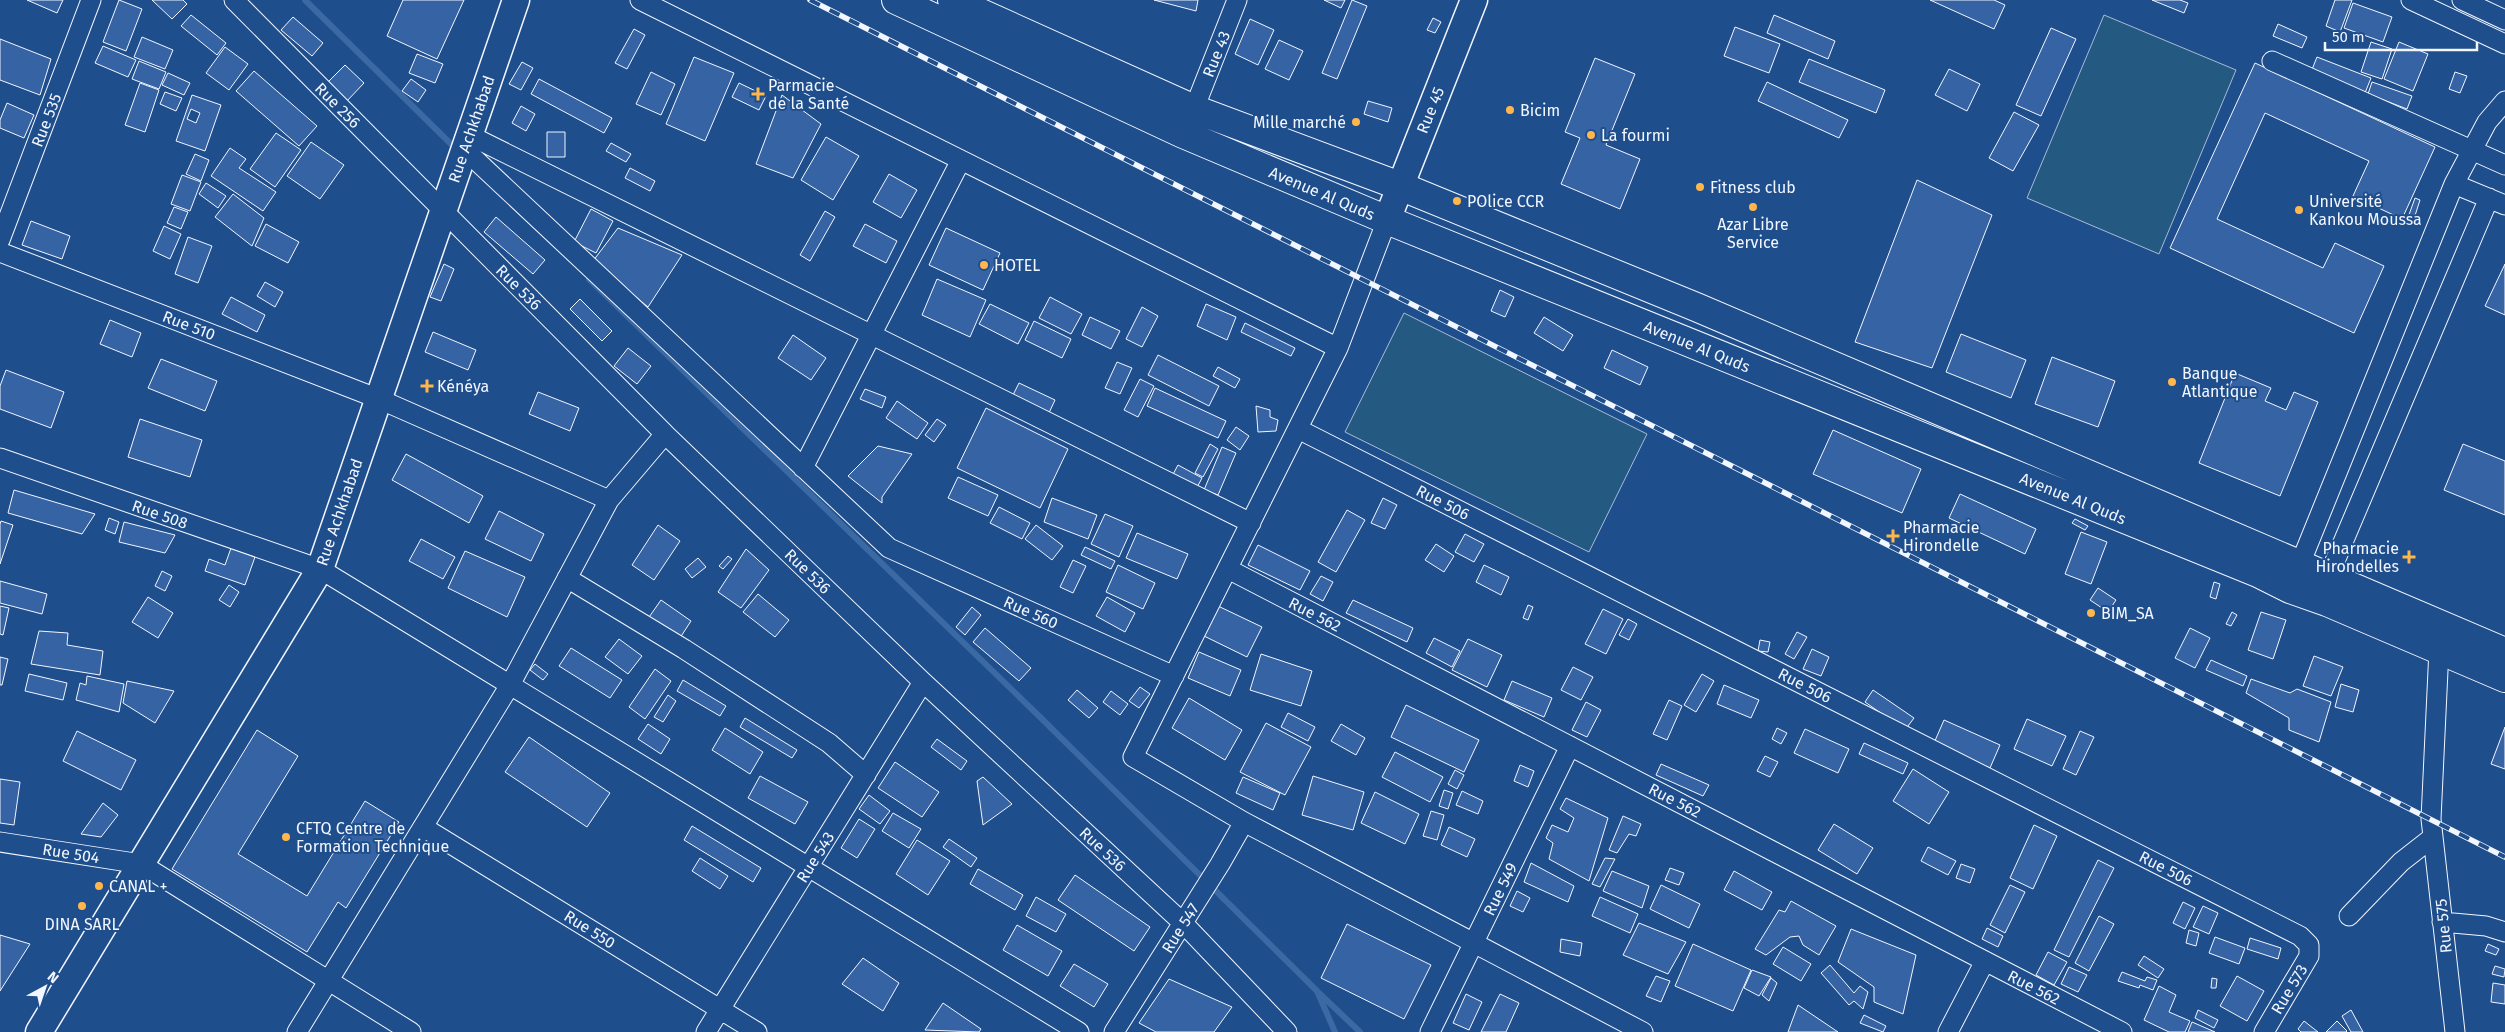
<svg xmlns="http://www.w3.org/2000/svg" width="2505" height="1032" font-family="'Fira Sans',sans-serif">
<rect width="100%" height="100%" fill="#1f4e8c"/>
<path fill="#245a82" stroke="#a8bbd7" d="M2104 15 2236 70 2159 254 2027 198Z
M1404 313 1647 434 1589 552 1345 432Z"/>
<g fill="none" stroke-linecap="round" stroke-linejoin="round">
<path stroke="#3b69a3" stroke-width="6" d="M305 0 457 150
M589 279 1041 718 1317 991 1335 1032
M1319 993 1360 1032"/>
</g>
<path fill="#3563a3" stroke="#f2f6ff" fill-rule="evenodd" d="M27 0H63L57 13Z
M119 0 142 9 126 51 103 42Z
M152 0H183L187 4 172 19Z
M403 0H464L437 59 387 36Z
M1154 0H1198L1196 11Z
M1324 0H1345L1341 8Z
M1352 0 1367 6 1337 79 1322 73Z
M1930 0H1994L2005 5 1994 29Z
M2152 0H2180L2188 3 2184 13Z
M2335 0H2352L2340 32 2326 26Z
M2353 3 2392 17 2383 42 2344 28Z
M191 15 226 43 217 55 181 26Z
M1774 15 1835 41 1828 59 1767 33Z
M293 17 323 43 312 56 281 30Z
M1433 18 1441 22 1435 33 1427 30Z
M1250 19 1274 30 1258 65 1235 54Z
M2278 24 2307 37 2302 48 2273 36Z
M1735 27 1780 44 1769 73 1724 56Z
M2051 28 2076 39 2041 116 2016 105Z
M634 29 645 35 627 69 615 63Z
M142 37 173 50 165 69 134 57Z
M0 39 51 59 40 95 0 80Z
M1279 40 1303 51 1289 80 1265 69Z
M2371 42 2392 49 2382 79 2361 72Z
M2399 42 2428 54 2413 91 2384 79Z
M103 46 136 60 128 77 95 63Z
M225 47 248 64 229 90 206 73Z
M417 54 443 64 435 83 409 73Z
M694 57 734 73 705 141 666 124Z
M2317 57 2371 78 2365 93 2311 72Z
M1595 58 1635 74 1606 145 1640 159 1620 209 1561 184 1580 138 1565 132Z
M1809 59 1885 90 1876 113 1799 82Z
M139 61 166 72 159 89 132 79Z
M522 62 533 68 521 90 509 84Z
M2255 63 2435 147 2402 219 2353 196 2369 161 2265 113 2217 219 2323 268 2335 243 2384 266 2354 333 2170 248Z
M345 65 364 83 346 102 326 84Z
M1949 69 1980 84 1967 111 1935 95Z
M254 71 317 126 299 146 236 91Z
M651 72 675 84 661 115 636 104Z
M2455 72 2467 76 2460 93 2449 89Z
M168 73 190 83 184 95 162 85Z
M411 79 426 90 418 102 402 91Z
M539 79 612 118 604 133 531 94Z
M1767 82 1848 120 1839 138 1758 101Z
M2372 82 2412 96 2407 109 2368 94Z
M140 83 159 90 145 132 125 125Z
M739 83 766 96 759 110 732 97Z
M165 92 182 98 176 111 160 104Z
M192 95 221 105 205 151 176 141ZM191 109 200 113 196 123 187 119Z
M782 95 821 124 793 178 756 164Z
M1368 101 1392 108 1388 122 1364 114Z
M7 103 34 115 24 138 0 128V120Z
M521 106 535 114 526 131 512 123Z
M2014 112 2039 125 2013 171 1989 158Z
M547 132H565V157H547Z
M276 133 301 150 275 187 250 169Z
M826 137 859 156 833 200 801 180Z
M311 142 344 165 320 199 287 176Z
M611 143 631 154 626 162 606 151Z
M230 148 246 159 239 168 276 192 263 211 211 176Z
M195 154 209 160 201 181 186 174Z
M630 168 655 181 650 191 625 178Z
M889 174 917 190 901 218 873 202Z
M182 175 201 182 190 211 171 204Z
M1917 180 1992 215 1932 368 1855 342Z
M206 183 226 196 218 208 199 194Z
M233 194 264 218 252 246 215 217Z
M2415 198 2420 200 2412 225 2406 223Z
M174 207 188 212 181 229 167 223Z
M591 209 613 221 596 253 574 242Z
M825 211 835 217 810 261 800 255Z
M496 217 545 260 533 274 484 232Z
M31 221 70 236 62 259 22 245Z
M266 224 299 242 288 263 255 246Z
M865 224 897 241 886 263 853 246Z
M164 226 181 234 170 259 153 251Z
M618 228 682 255 648 307 593 261Z
M946 228 1000 253 983 290 929 265Z
M188 237 212 246 198 283 175 274Z
M444 264 454 269 441 301 430 297Z
M2505 264V315L2485 306Z
M937 279 986 300 970 337 922 315Z
M265 282 283 292 275 307 257 296Z
M1500 290 1514 297 1505 317 1491 311Z
M231 297 265 315 257 332 222 314Z
M1050 297 1082 314 1071 334 1039 318Z
M580 299 612 331 602 341 570 309Z
M990 304 1029 323 1018 344 979 324Z
M1206 304 1236 317 1227 340 1197 326Z
M1142 307 1158 316 1142 347 1126 339Z
M1090 317 1120 331 1111 349 1082 335Z
M1544 317 1573 335 1563 351 1534 333Z
M110 320 141 333 132 357 100 344Z
M1034 321 1071 339 1062 358 1025 340Z
M1245 323 1295 348 1291 356 1241 332Z
M433 332 476 350 468 370 425 352Z
M1961 334 2026 360 2011 398 1946 372Z
M793 335 826 358 811 380 778 358Z
M628 348 651 366 637 384 614 366Z
M1612 350 1648 367 1640 385 1604 368Z
M1158 355 1219 386 1209 406 1148 375Z
M2052 357 2115 381 2098 427 2035 404Z
M161 359 217 381 205 411 148 388Z
M1117 362 1132 368 1120 394 1105 388Z
M1218 367 1240 379 1235 388 1213 376Z
M6 370 64 392 51 428 0 409V386Z
M2235 373 2271 388 2265 401 2286 410 2294 392 2318 402 2280 496 2199 463Z
M1140 379 1154 386 1138 417 1124 410Z
M1019 383 1055 400 1048 415 1012 397Z
M1155 388 1226 421 1218 438 1147 406Z
M865 389 886 397 882 408 860 399Z
M538 392 579 408 570 431 529 414Z
M897 401 928 423 917 439 886 418Z
M1256 406 1270 410V417L1278 420 1276 431 1258 432Z
M986 408 1068 449 1040 508 957 468Z
M140 419 202 440 190 477 128 457Z
M937 419 946 425 934 442 925 435Z
M1236 427 1249 436 1240 450 1227 440Z
M1833 430 1921 469 1902 513 1813 474Z
M1210 444 1218 449 1203 477 1195 473Z
M2463 444 2505 461V515L2444 490Z
M878 446 912 454 882 497V503L848 476Z
M1222 447 1236 453 1218 495 1204 490Z
M406 454 483 496 469 523 392 480Z
M1178 465 1202 478 1194 493 1170 480Z
M958 477 998 495 988 516 948 498Z
M14 490 95 514 82 534 8 513Z
M1960 494 2036 529 2025 554 1949 518Z
M1052 498 1097 515 1088 539 1044 522Z
M1383 498 1397 505 1385 529 1371 523Z
M999 507 1030 523 1022 539 990 523Z
M1347 510 1365 520 1336 572 1318 562Z
M499 511 544 534 531 561 485 539Z
M1105 514 1133 526 1119 557 1091 544Z
M109 518 119 522 115 534 105 530Z
M2075 519 2088 526 2085 530 2072 523Z
M1 521 13 525 0 564V524Z
M124 522 175 535 165 553 119 542Z
M658 525 680 541 654 580 632 565Z
M1036 525 1063 546 1052 560 1025 539Z
M2081 532 2107 542 2091 584 2065 574Z
M1137 533 1188 554 1177 579 1126 558Z
M1465 534 1484 544 1474 562 1455 552Z
M421 539 455 557 443 579 409 561Z
M1436 544 1454 556 1444 572 1425 560Z
M1258 545 1310 571 1300 590 1248 565Z
M1085 547 1115 561 1111 569 1081 555Z
M231 548 255 557 245 585 205 571 209 559 225 565Z
M746 549 769 570 741 608 718 592Z
M465 551 525 577 507 617 448 588Z
M728 556 732 559 723 569 719 566Z
M698 558 706 567 692 578 685 569Z
M1073 560 1086 566 1073 593 1060 587Z
M1118 565 1155 583 1143 609 1106 592Z
M1484 565 1509 577 1501 595 1476 582Z
M162 571 172 576 165 591 155 586Z
M1321 576 1333 582 1323 601 1310 594Z
M0 581 47 594 42 614 0 603Z
M2214 582 2220 584 2216 599 2210 597Z
M229 585 239 592 230 607 219 600Z
M2098 588 2116 600 2108 612 2090 600Z
M758 594 789 620 775 637 743 612Z
M148 597 173 613 158 638 132 622Z
M1107 597 1135 613 1125 632 1096 616Z
M661 600 691 621 678 641 647 620Z
M1353 600 1413 628 1407 642 1346 613Z
M1528 605 1533 607 1528 620 1523 618Z
M0 606 9 608 3 635 0 634Z
M1218 606 1262 627 1247 657 1204 636Z
M972 607 981 615 965 635 956 627Z
M1603 609 1623 619 1606 654 1585 644Z
M2232 612 2237 615 2231 626 2226 624Z
M2261 612 2286 620 2273 659 2248 650Z
M1628 619 1637 624 1629 640 1619 635Z
M985 628 1031 668 1019 681 973 642Z
M2190 628 2210 638 2195 668 2175 658Z
M39 631 68 633 67 645 103 651 100 675 31 664Z
M1797 632 1807 637 1794 659 1785 654Z
M1434 638 1460 651 1452 667 1426 653Z
M619 639 642 656 628 674 605 657Z
M1468 639 1502 655 1487 687 1452 670Z
M1760 640 1770 642 1768 652 1758 651Z
M571 648 622 680 610 698 559 666Z
M1812 649 1829 657 1821 676 1803 669Z
M1199 652 1241 670 1230 696 1188 678Z
M1261 654 1312 671 1301 706 1250 690Z
M2314 656 2343 667 2331 696 2303 686Z
M0 657 8 659 2 685H0Z
M2211 660 2247 676 2243 686 2206 670Z
M535 664 548 674 543 680 530 670Z
M1573 667 1593 677 1581 700 1561 690Z
M655 669 671 681 645 719 629 707Z
M29 674 67 683 63 700 25 691Z
M1702 674 1714 681 1696 712 1684 705Z
M87 676 124 684 119 712 76 700 80 683 86 685Z
M2251 679 2290 693 2297 689 2331 702 2319 742 2289 730V718L2246 693Z
M683 680 726 706 720 716 677 691Z
M127 681 174 691 155 723 123 703Z
M1512 681 1552 698 1544 717 1504 700Z
M2341 684 2359 690 2353 712 2335 707Z
M1724 685 1759 700 1751 718 1717 704Z
M1140 687 1150 694 1139 708 1129 701Z
M1077 690 1098 708 1089 718 1068 700Z
M1873 690 1914 718 1905 730 1865 702Z
M1111 691 1128 704 1120 715 1103 702Z
M668 695 676 701 663 722 654 717Z
M1189 698 1242 730 1225 760 1172 728Z
M1669 700 1682 706 1667 740 1653 734Z
M1586 702 1601 710 1587 737 1572 730Z
M1406 705 1479 740 1464 772 1391 737Z
M1288 713 1315 727 1308 741 1281 727Z
M745 718 797 750 792 758 740 727Z
M2027 719 2066 736 2052 766 2014 749Z
M1944 720 2000 745 1990 768 1934 743Z
M1266 723 1311 747 1285 795 1240 772Z
M648 724 670 739 661 754 638 739Z
M1341 724 1365 738 1356 755 1331 741Z
M2505 727V769L2491 764Z
M725 728 763 752 750 774 712 750Z
M1777 728 1787 733 1781 744 1772 739Z
M1805 729 1849 749 1838 773 1794 753Z
M257 730 298 756 238 854 307 896 365 801 399 822 346 908 338 902 307 952 172 869Z
M77 731 136 760 121 790 63 761Z
M2080 731 2094 737 2076 775 2063 769Z
M529 737 610 793 587 827 505 772Z
M937 739 967 761 961 770 931 747Z
M1864 743 1908 763 1903 774 1859 754Z
M1395 752 1443 777 1430 802 1382 777Z
M1765 756 1778 762 1770 777 1757 771Z
M895 762 939 792 922 817 878 788Z
M1661 764 1709 785 1703 796 1656 775Z
M1520 765 1534 771 1528 787 1514 781Z
M1913 769 1949 792 1929 824 1893 801Z
M1455 770 1464 775 1457 789 1448 784Z
M760 776 808 802 795 824 748 798Z
M1313 776 1364 792 1353 830 1302 815Z
M983 777 1012 804 983 825 977 781Z
M1243 777 1280 793 1273 810 1236 793Z
M0 779 20 782 14 825 0 823Z
M1444 790 1453 793 1448 809 1439 806Z
M1462 791 1483 801 1478 814 1456 805Z
M1375 792 1419 814 1405 844 1361 823Z
M869 795 890 811 880 824 859 809Z
M1566 798 1608 818 1589 881 1549 859 1553 843 1546 838 1552 825 1568 832 1574 818 1560 809Z
M103 803 118 815 101 837 81 834Z
M1431 811 1444 815 1437 840 1423 836Z
M893 813 921 829 909 848 882 831Z
M1623 816 1641 824 1636 836 1629 834 1617 853 1609 850Z
M859 819 875 829 857 858 841 848Z
M1834 824 1873 848 1857 874 1818 850Z
M2034 825 2057 836 2033 889 2010 878Z
M692 826 761 868 753 882 684 840Z
M1449 827 1475 839 1467 857 1441 845Z
M949 839 977 858 971 867 943 847Z
M917 840 950 861 928 895 896 874Z
M1928 847 1956 861 1948 875 1921 861Z
M700 858 728 876 720 889 692 871Z
M1605 858 1615 859 1600 887 1592 884Z
M2098 860 2114 868 2069 957 2054 950Z
M1531 863 1574 886 1568 902 1524 882Z
M1961 864 1975 869 1970 883 1956 878Z
M1670 868 1684 873 1679 885 1665 880Z
M978 869 1023 895 1015 910 970 884Z
M1612 871 1649 886 1642 908 1603 891Z
M1734 871 1772 892 1762 910 1724 890Z
M1075 875 1150 927 1134 951 1058 900Z
M1661 885 1700 904 1689 928 1650 909Z
M2010 885 2025 892 2005 933 1990 925Z
M1517 891 1530 898 1523 912 1510 906Z
M1036 897 1066 914 1056 932 1026 916Z
M1600 897 1638 914 1630 933 1592 916Z
M1791 901 1836 926 1819 955 1803 945 1799 936 1790 937 1766 955 1755 949 1779 910 1785 912Z
M2183 902 2195 908 2185 929 2173 923Z
M2203 906 2218 913 2209 934 2193 927Z
M2099 916 2114 924 2089 971 2075 963Z
M1639 923 1686 942 1668 974 1623 955Z
M1347 924 1431 965 1404 1019 1321 978Z
M1017 925 1062 951 1048 976 1003 950Z
M1987 928 2003 936 1998 947 1982 939Z
M1851 929 1916 955 1903 1014 1874 1002V987L1838 962Z
M2189 930 2199 933 2196 946 2186 943Z
M0 935 30 944 0 991Z
M2215 937 2245 948 2239 964 2209 953Z
M2250 938 2281 948 2278 959 2247 949Z
M1561 939 1582 943 1580 956 1560 952Z
M1693 944 1751 970 1733 1011 1675 986Z
M2488 944 2499 949 2496 955 2485 951Z
M1783 947 1811 964 1801 981 1773 964Z
M2048 952 2067 962 2054 985 2036 975Z
M2144 956 2164 969 2158 978 2138 965Z
M863 958 899 983 883 1011 842 984Z
M1074 964 1108 984 1094 1007 1060 986Z
M1830 965 1854 993 1860 986 1868 992 1863 1009 1854 1001 1849 1005 1821 973Z
M2495 966 2505 969 2504 977 2492 974Z
M2069 967 2087 975 2078 992 2061 984Z
M1752 970 1771 977 1759 996 1744 988Z
M2122 972 2145 981 2147 977 2157 980 2153 990 2140 985 2139 988 2118 981Z
M1656 976 1670 981 1661 1002 1646 996Z
M2237 976 2264 991 2247 1021 2220 1006Z
M1771 978 1777 983 1769 1001 1762 995Z
M2212 978 2217 979 2216 988H2211Z
M1169 979 1232 1007 1214 1032H1156L1139 1023Z
M2493 983 2505 985V1004L2491 1002Z
M2159 986 2176 995 2169 1012 2190 1021 2185 1032H2169L2144 1020Z
M1466 994 1482 1002 1469 1030 1453 1023Z
M1500 994 1519 1003 1506 1032H1481Z
M943 1003 981 1029 979 1032 925 1030Z
M1798 1005 1838 1032H1788Z
M2198 1010 2218 1020 2214 1028 2195 1018Z
M2351 1010 2363 1032H2351L2342 1016Z
M1864 1015 1886 1026 1883 1032 1860 1023Z
M2304 1021 2318 1032H2301L2298 1029Z
M2337 1021 2347 1031 2346 1032H2326Z
M2192 1022 2215 1032H2188Z"/>
<g fill="none" stroke-linecap="round" stroke-linejoin="round">
<defs>
<path id="street" d="M234 0 665 434 923 682 1183 923 1287 1032
M640 0 1338 348
M2411 0 2505 44
M2462 0 2505 20
M2272 61 2505 165
M1194 109 1237 0
M469 135 1251 523
M464 149 889 548 1174 676
M2454 184 2505 205
M1387 220 1338 348 1133 757 1244 822 1643 1032
M0 240 91 0
M0 252 379 399 609 500
M1298 429 2300 936 2309 945V956L2264 1032
M0 458 320 569 1079 1032
M803 468 961 160
M1228 569 2122 1032
M2296 574 2454 184 2487 122 2505 101
M567 578 684 649 829 743 866 775
M2324 587 2489 198
M2439 649 2431 819 2455 1032
M423 827 757 1032
M0 842 141 864 411 1032
M2349 916 2401 862 2433 837
M2442 922 2486 926 2505 932
M297 1032 510 685 609 500 665 434
M706 1032 923 682
M1114 1032 1220 864 1244 822
M1430 1032 1570 746
M1948 1032 1985 961"/>
<path id="secondary" d="M1387 220 1474 0
M39 1032 320 569 516 0"/>
<path id="primary" d="M896 0 1181 133 1387 220 2258 573 2290 589 2327 602 2505 678
M952 0 1194 109 1400 186 1696 307 2505 652"/>
</defs>
<use href="#street" stroke="#f2f6ff" stroke-width="21"/>
<use href="#secondary" stroke="#f2f6ff" stroke-width="29"/>
<use href="#primary" stroke="#f2f6ff" stroke-width="30"/>
<use href="#street" stroke="#1f4e8c" stroke-width="19"/>
<use href="#secondary" stroke="#1f4e8c" stroke-width="26"/>
<use href="#primary" stroke="#1f4e8c" stroke-width="28"/>
<defs>
<path id="rail" d="M810 0 2505 857"/>
</defs>
<use href="#rail" stroke="#f2f6ff" stroke-width="5.5"/>
<use href="#rail" stroke="#1f4e8c" stroke-width="4" stroke-dasharray="11" stroke-linecap="butt"/>
</g>
<g fill="#ffb74d" stroke="#1f4e8c" stroke-width="2">
<path d="M755.5 86.5h5v5h5v5h-5v5h-5v-5h-5v-5h5z"/>
<circle cx="1510" cy="110" r="5"/>
<circle cx="1356" cy="122" r="5"/>
<circle cx="1591" cy="135" r="5"/>
<circle cx="1700" cy="187" r="5"/>
<circle cx="1457" cy="201" r="5"/>
<circle cx="1753" cy="207" r="5"/>
<circle cx="2299" cy="210" r="5"/>
<circle cx="984" cy="265" r="5"/>
<circle cx="2172" cy="382" r="5"/>
<path d="M424.5 378.5h5v5h5v5h-5v5h-5v-5h-5v-5h5z"/>
<path d="M1890.5 528.5h5v5h5v5h-5v5h-5v-5h-5v-5h5z"/>
<path d="M2406.5 549.5h5v5h5v5h-5v5h-5v-5h-5v-5h5z"/>
<circle cx="2091" cy="613" r="5"/>
<circle cx="286" cy="837" r="5"/>
<circle cx="99" cy="886" r="5"/>
<circle cx="82" cy="906" r="5"/>
</g>
<g text-anchor="middle" stroke-width="4" stroke-linejoin="round" paint-order="stroke">
<g font-size="16" fill="#f2f6ff" stroke="#1f4e8c">
<text transform="translate(1216 54) rotate(-68)" y="6">Rue 43</text>
<text transform="translate(338 105) rotate(45)" y="6">Rue 256</text>
<text transform="translate(1430 110) rotate(-68)" y="6">Rue 45</text>
<text transform="translate(46 120) rotate(-69)" y="6">Rue 535</text>
<text transform="translate(471 129) rotate(-71)" y="6">Rue Achkhabad</text>
<text transform="translate(1322 193) rotate(23)" y="6">Avenue Al Quds</text>
<text transform="translate(519 287) rotate(45)" y="6">Rue 536</text>
<text transform="translate(189 325) rotate(21)" y="6">Rue 510</text>
<text transform="translate(1697 346) rotate(22)" y="6">Avenue Al Quds</text>
<text transform="translate(2073 498) rotate(22)" y="6">Avenue Al Quds</text>
<text transform="translate(1443 502) rotate(27)" y="6">Rue 506</text>
<text transform="translate(339 512) rotate(-71)" y="6">Rue Achkhabad</text>
<text transform="translate(160 514) rotate(19)" y="6">Rue 508</text>
<text transform="translate(808 571) rotate(44)" y="6">Rue 536</text>
<text transform="translate(1031 612) rotate(24)" y="6">Rue 560</text>
<text transform="translate(1315 614) rotate(27)" y="6">Rue 562</text>
<text transform="translate(1805 685) rotate(27)" y="6">Rue 506</text>
<text transform="translate(1675 800) rotate(27)" y="6">Rue 562</text>
<text transform="translate(1103 849) rotate(43)" y="6">Rue 536</text>
<text transform="translate(71 853) rotate(9)" y="6">Rue 504</text>
<text transform="translate(815 857) rotate(-58)" y="6">Rue 543</text>
<text transform="translate(2166 868) rotate(27)" y="6">Rue 506</text>
<text transform="translate(1500 889) rotate(-64)" y="6">Rue 549</text>
<text transform="translate(2443 926) rotate(-96)" y="6">Rue 575</text>
<text transform="translate(1180 928) rotate(-58)" y="6">Rue 547</text>
<text transform="translate(590 929) rotate(32)" y="6">Rue 550</text>
<text transform="translate(2034 987) rotate(27)" y="6">Rue 562</text>
<text transform="translate(2289 989) rotate(-59)" y="6">Rue 573</text>
</g>
<g font-size="16" fill="#f2f6ff" stroke="#1f4e8c" text-anchor="start">
<text x="768" y="91">Parmacie<tspan x="768" dy="18">de la Santé</tspan></text>
<text x="1520" y="116">Bicim</text>
<text x="1346" y="128" text-anchor="end">Mille marché</text>
<text x="1601" y="141">La fourmi</text>
<text x="1710" y="193">Fitness club</text>
<text x="1467" y="207">POlice CCR</text>
<text x="2309" y="207">Université<tspan x="2309" dy="18">Kankou Moussa</tspan></text>
<text x="1753" y="230" text-anchor="middle">Azar Libre<tspan x="1753" dy="18">Service</tspan></text>
<text x="994" y="271">HOTEL</text>
<text x="2182" y="379">Banque<tspan x="2182" dy="18">Atlantique</tspan></text>
<text x="437" y="392">Kénéya</text>
<text x="1903" y="533">Pharmacie<tspan x="1903" dy="18">Hirondelle</tspan></text>
<text x="2399" y="554" text-anchor="end">Pharmacie<tspan x="2399" dy="18">Hirondelles</tspan></text>
<text x="2101" y="619">BIM_SA</text>
<text x="296" y="834">CFTQ Centre de<tspan x="296" dy="18">Formation Technique</tspan></text>
<text x="109" y="892">CANAL +</text>
<text x="82" y="930" text-anchor="middle">DINA SARL</text>
</g>
</g>
<g transform="translate(45 987) rotate(40)" stroke="#1f4e8c" stroke-width="4" paint-order="stroke">
<path d="M0-4L9 19L0 12L-9 19Z" fill="#f2f6ff"/>
<text y="-8" font-size="14" font-weight="bold" text-anchor="middle" fill="#f2f6ff">N</text>
</g>
<path d="M2325 42v8h152v-8" fill="none" stroke="#f2f6ff" stroke-width="2.5"/>
<text x="2332" y="42" font-size="15" fill="#f2f6ff" stroke="#1f4e8c" stroke-width="4" paint-order="stroke">50 m</text>
</svg>
